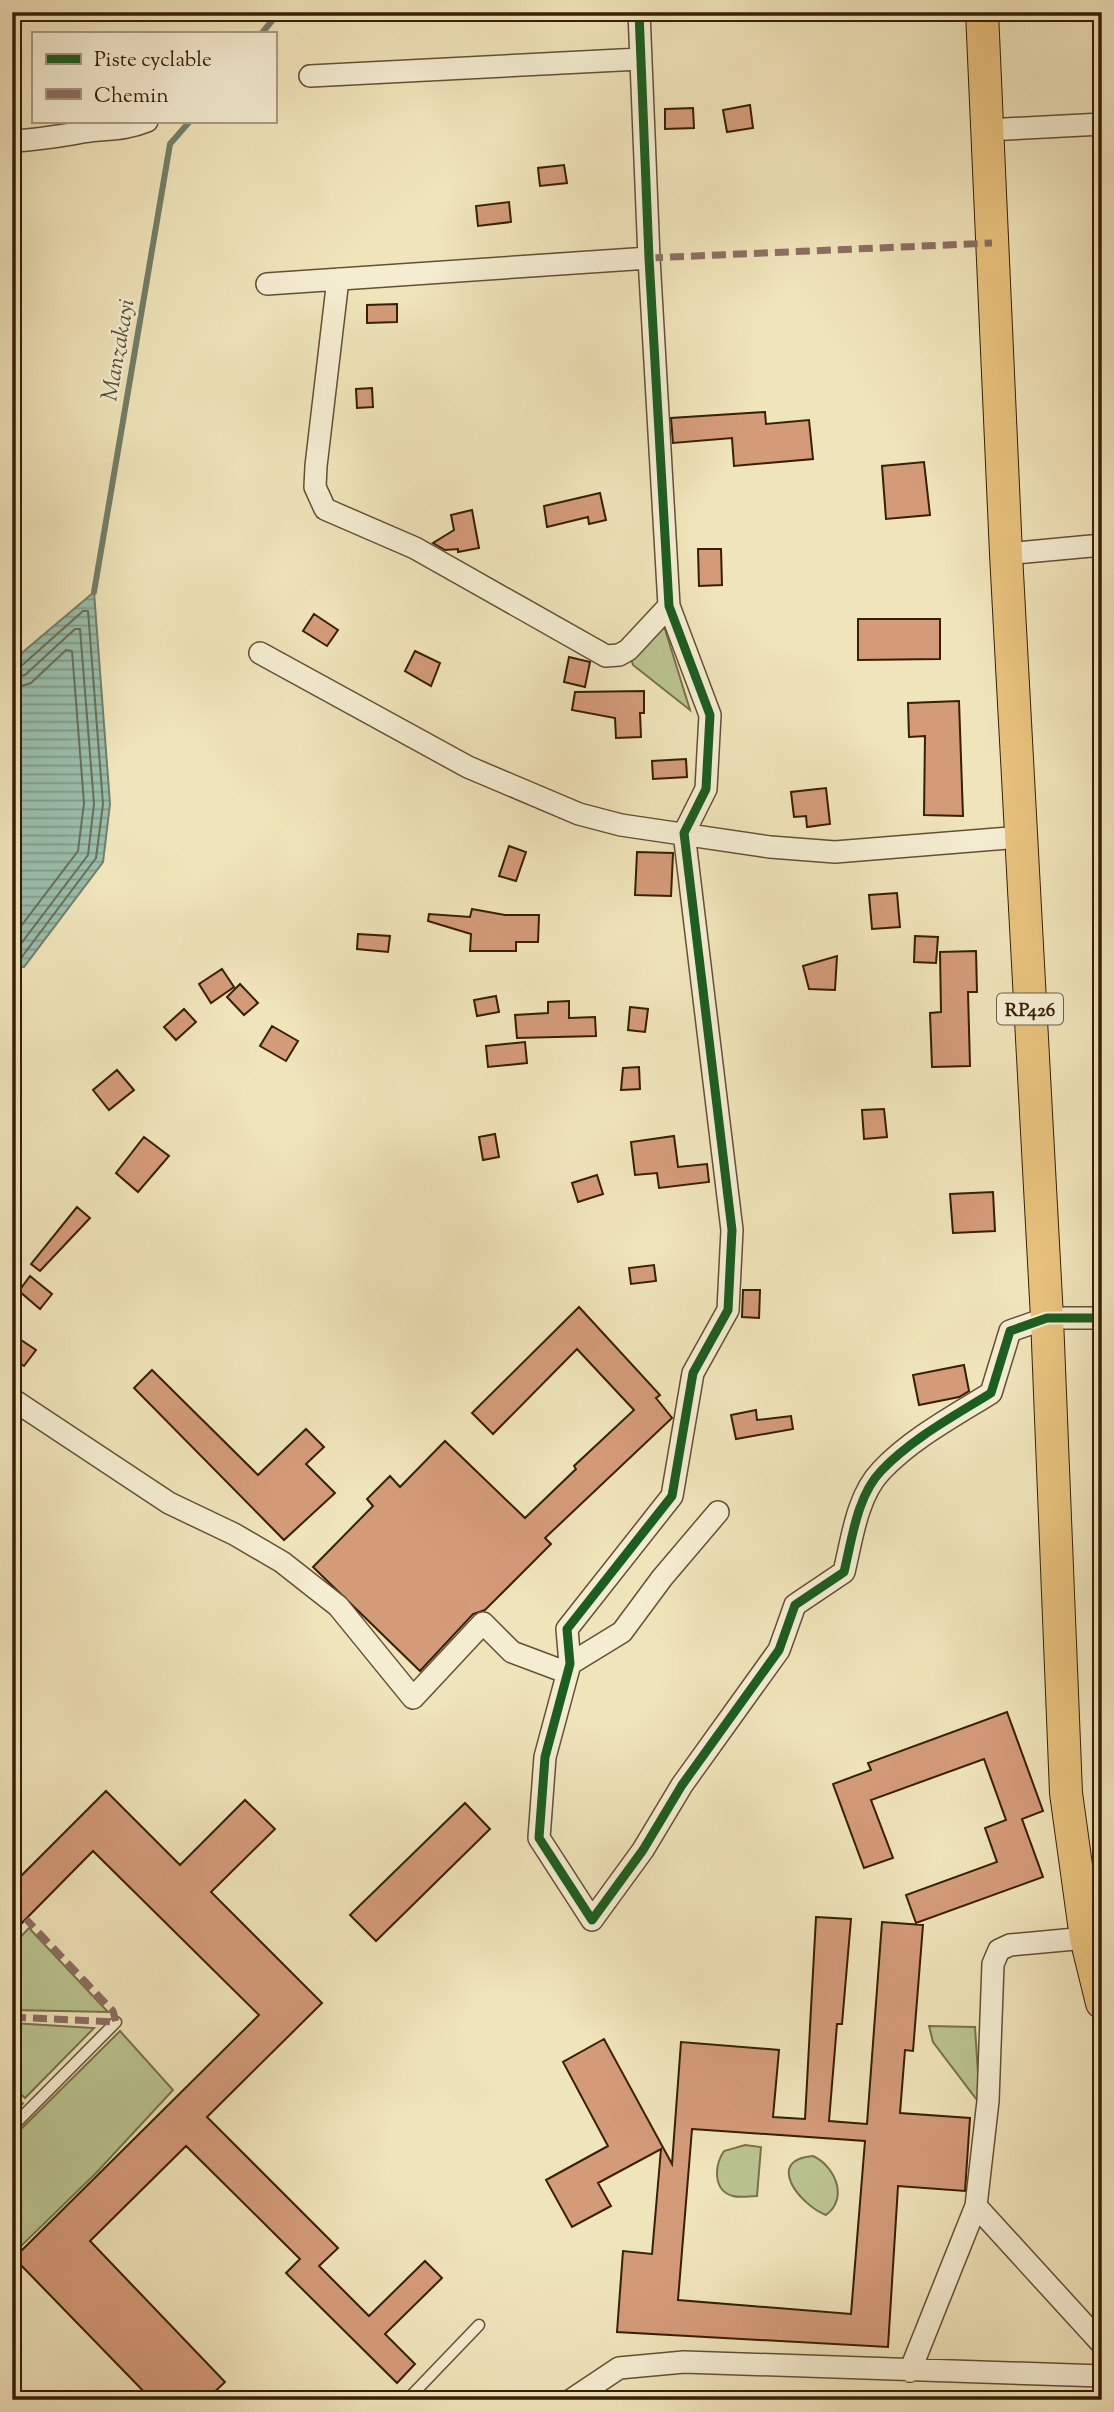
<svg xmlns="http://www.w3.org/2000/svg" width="1114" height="2412" font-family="'Sorts Mill Goudy',serif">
<defs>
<pattern id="water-rules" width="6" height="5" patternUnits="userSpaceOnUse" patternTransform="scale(1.75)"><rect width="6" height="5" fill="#9abfad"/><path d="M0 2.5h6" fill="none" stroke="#7e9b8b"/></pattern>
</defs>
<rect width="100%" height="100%" fill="#f0e4ba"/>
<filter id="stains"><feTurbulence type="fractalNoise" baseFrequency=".00286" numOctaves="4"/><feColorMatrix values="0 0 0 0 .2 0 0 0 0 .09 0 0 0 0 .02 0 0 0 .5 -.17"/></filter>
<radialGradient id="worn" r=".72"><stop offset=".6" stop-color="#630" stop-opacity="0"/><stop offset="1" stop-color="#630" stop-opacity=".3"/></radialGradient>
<path fill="#bac490" stroke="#78724a" stroke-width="2" d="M664 626 690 710 633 665 630 655Z
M29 1928 108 2012 12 2010V1946Z
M12 2023 94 2028 25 2098 12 2086Z
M929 2026 975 2027 980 2104 933 2042Z
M120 2031 173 2090 97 2172 12 2255V2138Z
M745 2145 761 2147 757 2196C750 2196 740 2198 733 2196 713 2191 714 2166 724 2151Z
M813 2156C835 2166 849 2198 826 2215 800 2205 764 2160 813 2156Z"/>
<path fill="url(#water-rules)" stroke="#727f69" stroke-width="2" d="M94 592 110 804 103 862 24 967 12 966V666L23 652Z"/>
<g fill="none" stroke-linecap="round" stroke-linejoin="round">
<path stroke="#686f58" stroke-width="2" d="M12 669 19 668 83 611H88L103 804 96 858 21 958 12 960
M12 678 25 675 75 629H80L94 804 88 855 17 949 12 951
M12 689 31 683 66 650 72 651 84 803 78 851 12 938"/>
<path stroke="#727f69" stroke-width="6" d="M262 33 279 12
M94 592 170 144 190 121"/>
</g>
<path fill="#d49b79" stroke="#361f04" stroke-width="2" fill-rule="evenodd" d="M750 105 753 128 727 132 723 110Z
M693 108 694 128 665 129V109Z
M564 165 567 183 540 186 538 168Z
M509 202 511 222 478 226 476 206Z
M397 304V322L367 323V305Z
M372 388 373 407 357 408 356 389Z
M765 412 766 424 809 420 813 459 734 466 732 438 673 443 671 418Z
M924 462 930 515 886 519 882 466Z
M600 493 606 520 589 524 588 517 547 527 544 506Z
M472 510 479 548 458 552V549L445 550 433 543 454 530 451 515Z
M698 549H721L722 585 699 586Z
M314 614 338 630 327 646 303 631Z
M858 619H940V659L858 660Z
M415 651 440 663 431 686 405 671Z
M569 657 590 662 585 687 564 682Z
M644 691V713H640L641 737 616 738 615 718 572 710 575 692Z
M959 701 963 816 924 815 925 736 909 737 908 703Z
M686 759 687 777 653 779 652 761Z
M826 788 830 824 807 827 806 816 794 817 791 792Z
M509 846 526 852 516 881 499 876Z
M637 852 673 853 671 896 635 895Z
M897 893 900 927 872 929 869 895Z
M472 909 505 915H539L538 942H516V951H470L471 934 428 921 429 914 470 917Z
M358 934 390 936 388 952 357 949Z
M915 936 938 937 936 963 914 962Z
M976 951 977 992H968L970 1066 932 1067 930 1013 941 1012 940 952Z
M837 956 835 990 809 989 803 966Z
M222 969 234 987 211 1003 199 984Z
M240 984 258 1003 244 1015 227 997Z
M496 996 499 1012 477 1016 474 1000Z
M569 1001V1018L595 1017 596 1036 517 1038 515 1015 548 1013V1002Z
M630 1007 648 1009 645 1032 628 1030Z
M184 1009 196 1022 176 1040 164 1027Z
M272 1026 298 1041 286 1061 260 1046Z
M525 1042 527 1063 488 1067 486 1046Z
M639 1067 640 1089 621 1090 623 1068Z
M117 1070 134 1090 109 1110 93 1090Z
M884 1109 887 1137 864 1139 862 1110Z
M495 1134 499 1157 483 1160 479 1137Z
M674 1136 678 1167 707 1164 709 1182 659 1188 657 1173 635 1175 631 1142Z
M144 1137 169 1156 138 1192 116 1173Z
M597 1175 603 1194 578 1202 572 1183Z
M993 1192 995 1231 953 1233 950 1194Z
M77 1207 90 1218 40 1271 31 1264Z
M654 1265 656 1281 631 1284 629 1268Z
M30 1276 52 1294 40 1309 19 1291Z
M743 1290H760L759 1318 742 1317Z
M579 1307 660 1395 656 1398 672 1418 545 1538 551 1544 485 1610 473 1614 420 1671 313 1567 373 1506 367 1499 390 1476 400 1487 445 1441 525 1518 576 1469 574 1466 634 1410 577 1349 493 1434 472 1413Z
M12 1334 36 1350 24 1366 12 1358Z
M964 1365 969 1391 959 1397 919 1405 913 1375Z
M152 1370 258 1475 306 1429 324 1447 306 1464 335 1493 284 1540 134 1388Z
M756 1410 757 1420 791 1416 793 1429 736 1439 731 1415Z
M1007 1712 1043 1811 1022 1819 1043 1877 916 1923 906 1895 997 1862 985 1828 1006 1820 984 1759 871 1800 893 1858 864 1868 833 1784 871 1770 868 1763Z
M106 1791 180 1865 245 1800 275 1829 211 1892 322 2003 207 2117 338 2248 319 2266 369 2316 425 2261 442 2278 385 2334 415 2364 397 2383 286 2273 300 2259 186 2146 90 2241 225 2382 206 2400H152L14 2258 259 2015 93 1851 12 1933V1885Z
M465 1803 490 1829 376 1941 350 1915Z
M816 1917 851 1919 842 2024H837L829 2121 867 2124 882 1922 923 1925 913 2051 905 2050 900 2113 970 2118 965 2191 898 2186 888 2347 617 2332 623 2251 652 2254 661 2149 598 2183 611 2206 572 2227 546 2180 608 2146 563 2062 604 2039 672 2164 681 2042 779 2050 773 2117 805 2119ZM692 2129 865 2141 851 2314 678 2300Z"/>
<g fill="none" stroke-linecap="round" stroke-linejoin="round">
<defs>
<path id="service" d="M12 2127 116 2022
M407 2400 479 2325"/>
<path id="minor" d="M639 12 649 258 669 606 710 715 706 789 684 833 732 1230 728 1310 693 1373 672 1496 567 1629 570 1664 545 1757 539 1838 592 1920 643 1850 682 1785 779 1650 795 1605 844 1572C852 1539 857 1496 881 1471 911 1439 954 1416 991 1393L1010 1331 1047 1318H1102
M310 76 640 59
M987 130 1102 124
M12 141C37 140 59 136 83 132 108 128 122 131 147 121
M338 279 316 466 315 487 325 509 415 548 606 656 619 655 628 650 669 606
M267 284 649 258
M1006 554 1102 545
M260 653 468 767 579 814 621 825 770 847 835 852 1021 837
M12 1399 169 1503 234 1534 282 1562 338 1606 413 1698 483 1623 512 1652 560 1670 622 1632 662 1578 718 1512
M976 2206 1102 2344
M910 2371 976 2206 988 2101 993 1964 999 1950 1010 1945 1086 1938
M571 2400 619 2368 684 2362 1102 2376"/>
<path id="primary" d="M982 12 1006 554 1047 1318 1066 1793 1086 1938 1102 2003"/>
</defs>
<use href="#service" stroke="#645032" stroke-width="13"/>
<use href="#minor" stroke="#645032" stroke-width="24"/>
<use href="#primary" stroke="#361f04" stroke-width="34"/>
<use href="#service" stroke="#f5edd2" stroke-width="10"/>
<use href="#minor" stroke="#f5edd2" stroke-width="21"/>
<use href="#primary" stroke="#e8c27d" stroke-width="32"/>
<path stroke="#8d6e63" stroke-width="7" stroke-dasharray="14 7" stroke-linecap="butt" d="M649 258 992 243
M12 2017 116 2022 113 2011 26 1919
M12 2096 27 2111"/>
<defs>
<path id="cycleway" d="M639 12 649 258 669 606 710 715 706 789 684 833 732 1230 728 1310 693 1373 672 1496 567 1629 570 1664 545 1757 539 1838 592 1920 643 1850 682 1785 779 1650 795 1605 844 1572C852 1539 857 1496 881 1471 911 1439 954 1416 991 1393L1010 1331 1047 1318H1102"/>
</defs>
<use href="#cycleway" stroke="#f5edd2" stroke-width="13"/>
<use href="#cycleway" stroke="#1b5e20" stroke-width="9"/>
</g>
<g text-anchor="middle" stroke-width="5" stroke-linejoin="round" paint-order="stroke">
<rect fill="#f5edd2" stroke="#6f5d42" stroke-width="2" x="997" y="993.5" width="66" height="31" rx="5"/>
<g font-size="19" font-weight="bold" fill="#361f04">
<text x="1030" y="1016">RP426</text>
</g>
<g font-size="23" font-style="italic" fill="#544f37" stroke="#f5edd2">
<text transform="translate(117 350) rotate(-80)" y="8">Manzakayi</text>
</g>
</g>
<rect width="1114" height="2412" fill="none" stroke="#f0e4ba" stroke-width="42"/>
<rect x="14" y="14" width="1086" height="2384" fill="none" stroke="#361f04" stroke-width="3.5"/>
<rect x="21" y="21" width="1072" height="2370" fill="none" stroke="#361f04" stroke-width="2"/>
<rect x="32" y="32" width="245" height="91" fill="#f5edd2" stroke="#a99b80" stroke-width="2"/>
<rect x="46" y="54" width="35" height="10" fill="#1b5e20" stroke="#a99b80" stroke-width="2"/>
<text x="94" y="66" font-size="21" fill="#361f04">Piste cyclable</text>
<rect x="46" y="89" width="35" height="10" fill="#8d6e63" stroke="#a99b80" stroke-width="2"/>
<text x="94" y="102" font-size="21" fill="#361f04">Chemin</text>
<rect width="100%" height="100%" filter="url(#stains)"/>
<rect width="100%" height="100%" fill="url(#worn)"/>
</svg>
